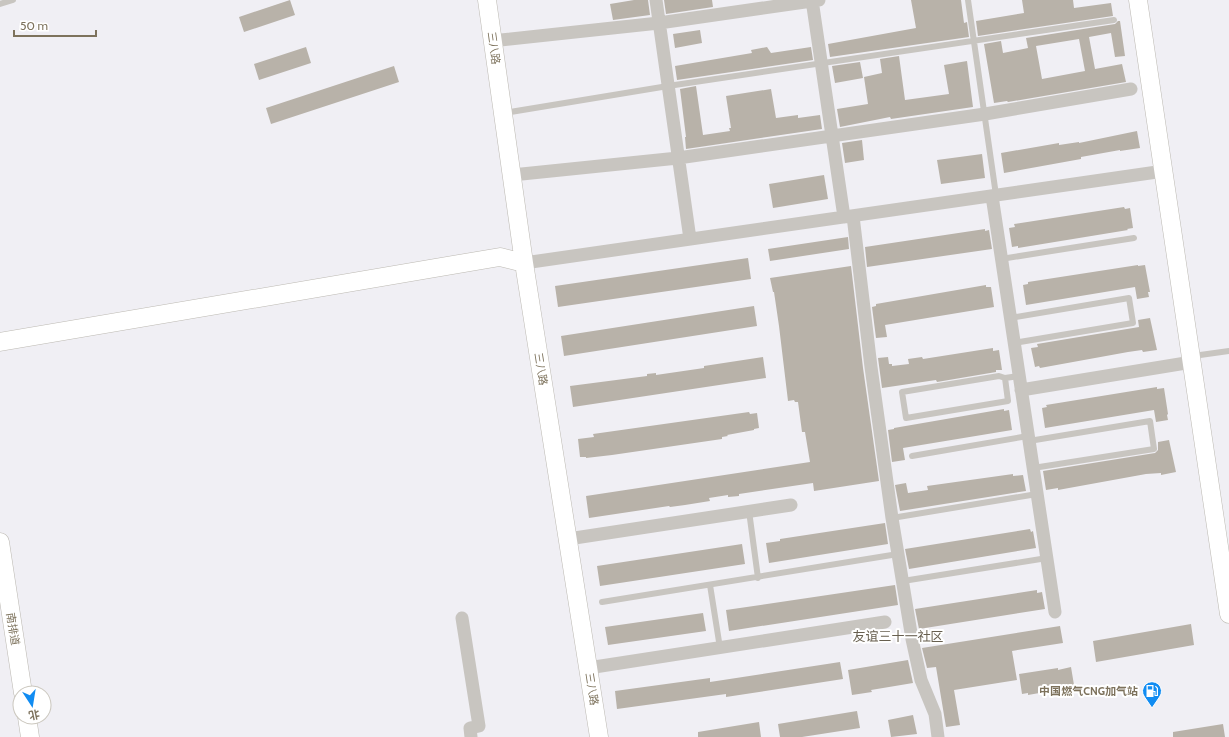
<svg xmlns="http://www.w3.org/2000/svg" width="1229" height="737" font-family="Cabin,'Noto Sans SC',sans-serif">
<rect width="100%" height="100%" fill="#f0eff4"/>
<path fill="#b8b2a9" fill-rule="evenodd" d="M290 0 295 15 244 32 239 17Z
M634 0H648L650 15 613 20 610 4Z
M664 0H712L713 7 666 14Z
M911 0H961L964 23 967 22 969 37 830 57 828 44 916 28Z
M1022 0H1073L1074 8 1111 3 1113 16 978 36 976 21 1024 13Z
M1118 21H1120L1125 56 1115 57 1111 33 1089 37 1095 69 1122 64 1126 82 1008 102 1007 101 994 103 984 44 1001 41 1003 53 1028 48 1026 38 1115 24ZM1079 39 1085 71 1042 79 1036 46Z
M700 30 702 43 675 48 673 34Z
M306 47 311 63 259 80 254 64Z
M767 47 771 53 811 47 813 60 677 80 675 66 752 53 751 50Z
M899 56 905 100 949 94 944 65 967 61 973 107 891 119 890 117 840 127 837 109 868 104 864 77 882 73 880 59Z
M860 62 863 78 835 83 832 66Z
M394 66 399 82 271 124 266 108Z
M696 86 703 135 730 131 729 128H731L726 96 771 89 776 118 798 115V118L820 115 822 129 686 149 685 137H686L680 89Z
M1137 131 1140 148 1120 151V150L1081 157V159L1004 173 1001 153 1059 143V145L1079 142V143Z
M862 140 864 160 845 163 842 143Z
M982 154 985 178 941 184 937 160Z
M824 175 828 199 773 208 769 184Z
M1124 207 1125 209 1130 208 1133 228 1127 229 1128 230 1018 248V246L1012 247 1009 228 1015 227 1014 224Z
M985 229V231L989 230 992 249 867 267 865 247Z
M848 237 849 249 770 261 768 249Z
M748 258 751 279 558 307 555 286Z
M1138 265V266L1145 265 1150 292H1148L1149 297 1137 299 1135 287 1026 305 1023 285 1028 284V282Z
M851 266 863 368 879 481 814 491 813 483 739 494V496L728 497V495L709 498 710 501 685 505 670 507 669 506 589 518 586 496 810 462 805 432H802L798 402H795L794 400 788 401 779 326 774 292H773L770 278Z
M986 285V287H991L994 307 885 325 887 337 876 338 872 307 876 306V304Z
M754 306 757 326 564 356 561 336Z
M1150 318 1157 350 1143 352 1142 350 1128 352 1040 368 1039 366 1035 367 1031 348 1038 347 1037 344 1139 327 1138 320Z
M993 348V351L999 350 1002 370H996V372L937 382 936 380 882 388 878 358 888 357 889 364H892V366L909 364 908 359 922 357 923 359Z
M763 357 766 378 573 407 570 386 647 376V374L656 373V375L704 368V366Z
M1157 387V389L1164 388 1168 414 1167 415 1168 420 1156 422 1154 410 1045 428 1042 408 1047 407 1046 405Z
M1004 409V411L1009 410 1012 430 903 448 905 460 892 462 888 430 894 429V428Z
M749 412 750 414 757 413 759 428 754 429V430L727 435 728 436 722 437V439L612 455 586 458V457H580L578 439 594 437 593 434Z
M1169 440 1176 472 1161 475V473L1146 474 1058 490V488L1046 490 1043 471 1155 453 1158 450V442Z
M1013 474V476L1023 475 1026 491 900 511 895 485 906 483 908 493 928 490 927 486Z
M885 523 888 544 769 563 766 543 780 541V539Z
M1030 529 1031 532 1033 531 1036 548 909 569 905 549Z
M742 544 745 564 600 586 597 566Z
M895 585 898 605 729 631 726 610Z
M1037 590V593L1042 592 1045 609 919 629 915 609Z
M703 613 706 631 608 645 605 627Z
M1191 624 1194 645 1096 662 1093 641Z
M1060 626 1063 643 1012 651 1017 680 954 690 960 725 946 727 936 667 927 668 922 648Z
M908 660 913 683 871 690 872 692 852 695 848 670Z
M840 662 843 679 726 697V694L617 709 615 691 710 678V682Z
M1071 667 1074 685 1067 686 1068 688 1028 695V693L1022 694 1019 674 1058 668V670Z
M857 711 860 728 802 737H780L778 724Z
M913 715 917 734 891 737 888 720Z
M759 722 761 737H698V732Z
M1223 724 1225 737H1173V732Z"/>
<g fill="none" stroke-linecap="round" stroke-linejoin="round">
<defs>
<path id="secondary" d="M487 0 524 263 599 737
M1138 0 1229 614
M0 342 500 257 524 263
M0 542 23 693
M27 717 30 737"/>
</defs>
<use href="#secondary" stroke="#bcb9b2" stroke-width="19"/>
<path stroke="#c8c5c0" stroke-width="6" d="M968 0 996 195
M0 4 13 0
M504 113 668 86 1114 20
M1001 259 1134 238
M1010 318 1129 298 1133 323 1014 343
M1193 356 1229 351
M1005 378 1008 401 906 418 902 392 999 376 1005 378 1019 376
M1029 441 1150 421 1154 449 1033 468
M912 456 1028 436
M749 511 758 578
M892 518 1037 494
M903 581 1047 558
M710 585 720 648
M602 602 898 554"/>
<path stroke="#c8c5c0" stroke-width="13" d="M656 0 690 239
M812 0 844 217
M492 41 659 23 819 0
M512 175 678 158 985 114 1131 89
M992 196 1055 612
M853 216 871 367 892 518 912 639 921 680 935 714 938 737
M524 263 1164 171
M1021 390 1192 362
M568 539 791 505
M462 618 479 726 470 728 471 737
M588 668 885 622"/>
<use href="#secondary" stroke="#fff" stroke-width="18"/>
</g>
<defs>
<symbol id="fuel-pin" viewBox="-11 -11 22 30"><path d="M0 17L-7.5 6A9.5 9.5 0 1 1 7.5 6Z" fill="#118cf2" stroke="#fff"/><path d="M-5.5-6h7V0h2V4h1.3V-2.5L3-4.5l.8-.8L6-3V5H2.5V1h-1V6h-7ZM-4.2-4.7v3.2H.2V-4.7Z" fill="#fff"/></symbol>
</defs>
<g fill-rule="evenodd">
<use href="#fuel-pin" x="1141" y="680" width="22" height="30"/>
</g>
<g text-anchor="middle" stroke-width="4" stroke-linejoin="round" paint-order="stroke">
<g font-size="11" fill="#7d725c" stroke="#fff">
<text transform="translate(494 48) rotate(82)" y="4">三八路</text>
<text transform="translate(541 369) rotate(81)" y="4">三八路</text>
<text transform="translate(13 629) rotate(81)" y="4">南排道</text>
<text transform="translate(592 689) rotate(81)" y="4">三八路</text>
</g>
<g font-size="11" font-weight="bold" fill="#7d725c" stroke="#fff" text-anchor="end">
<text x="1138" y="695">中国燃气CNG加气站</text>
</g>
<g font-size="13" fill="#675f4f" stroke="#fff">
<text x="898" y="641">友谊三十一社区</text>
</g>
</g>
<g transform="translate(32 705) rotate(168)"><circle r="19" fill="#ffffff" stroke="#cbc7be"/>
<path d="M0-3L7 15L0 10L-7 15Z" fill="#118cf2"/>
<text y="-6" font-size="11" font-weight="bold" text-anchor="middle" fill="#7d725c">北</text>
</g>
<path d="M14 30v6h82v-6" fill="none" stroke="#7d725c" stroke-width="2"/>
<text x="20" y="30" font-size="12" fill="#7d725c" stroke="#ffffff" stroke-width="3" paint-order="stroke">50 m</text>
</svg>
